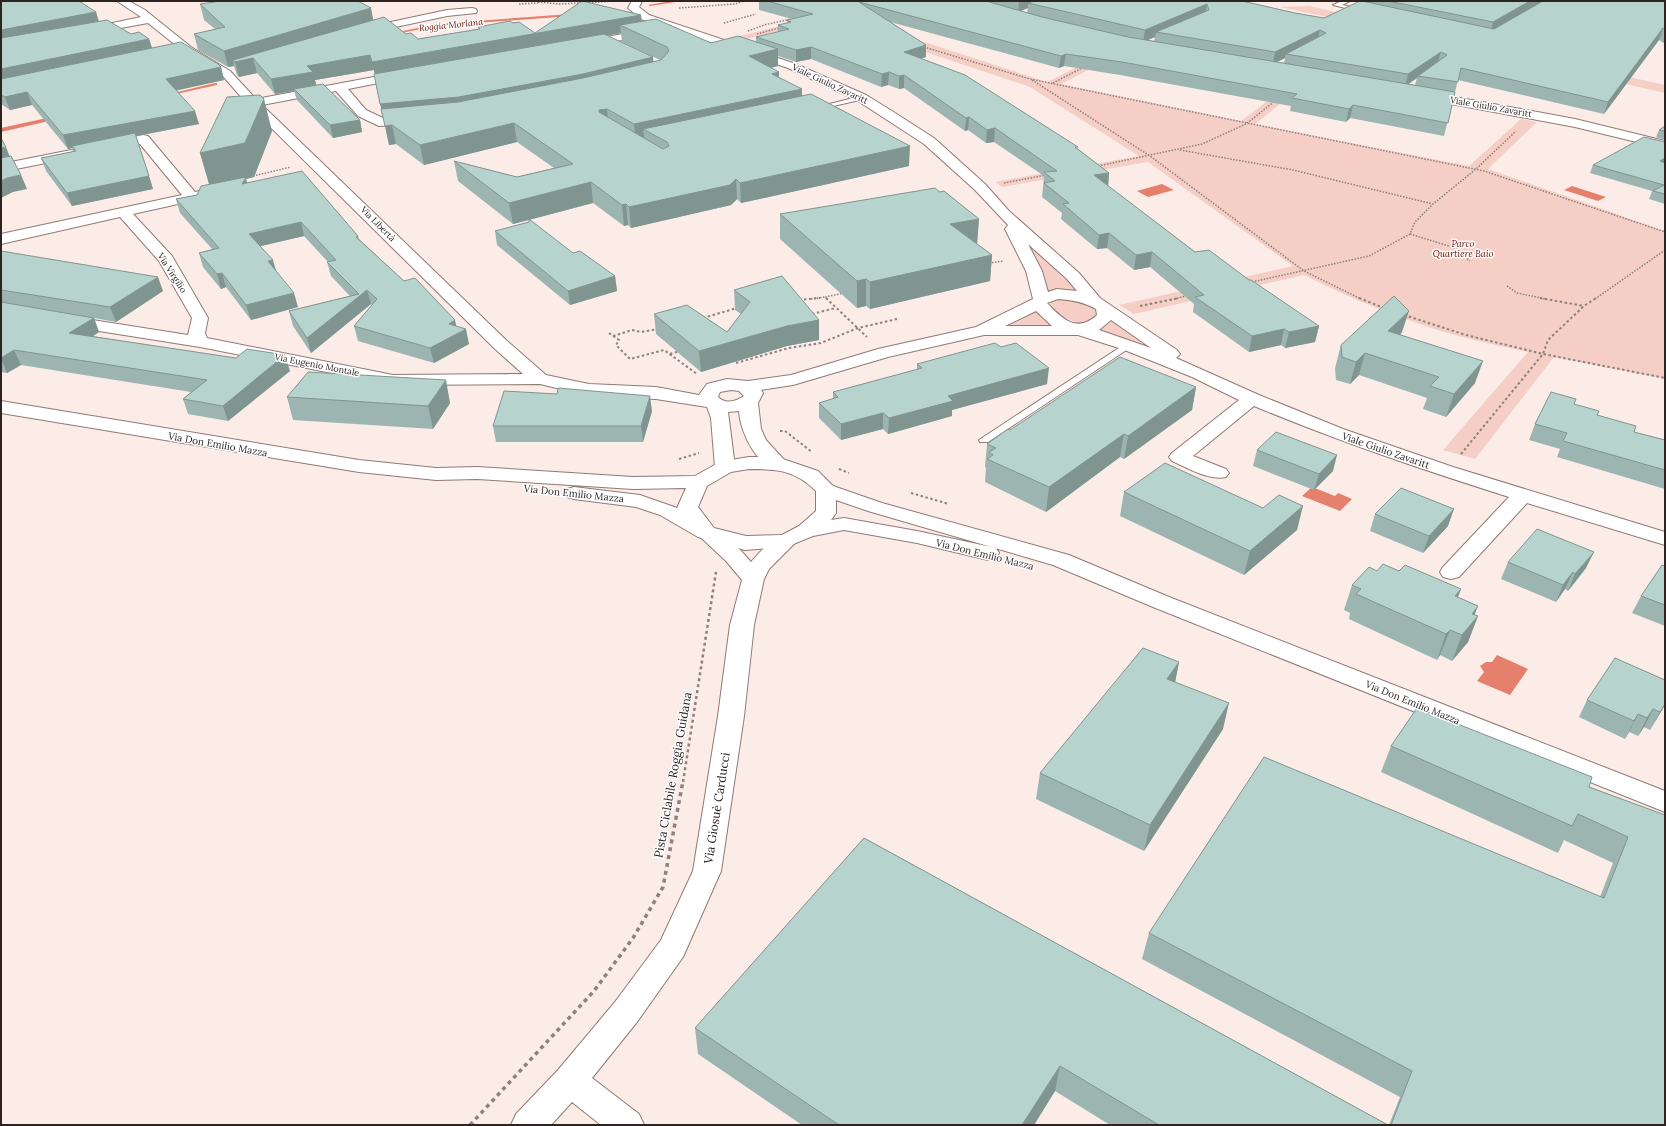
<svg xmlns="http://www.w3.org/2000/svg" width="1666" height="1126" font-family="Lora,serif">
<rect width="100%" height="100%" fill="#fcece8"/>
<path fill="#f5cec5" d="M799 1 1047 82 1114 49 1127 50 1061 84 1241 121 1295 80 1308 82 1255 124 1469 166 1521 119 1537 122 1488 169 1665 231V379L1554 357 1475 459 1443 450 1528 352C1502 346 1474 341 1448 333 1398 318 1349 298 1304 275L1134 314 1119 305 1293 266 1148 162 1002 187 995 182 1139 156 1030 87 827 19 742 40 736 37 819 16Z
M1309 6 1665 85V93L1389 30 1280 7Z
M1032 243 1079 291 1047 292 1044 274 1029 245Z
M1072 298 1096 307 1097 317 1082 324C1070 320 1053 315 1050 301L1054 299Z
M1033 308 1057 327H1005L1002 325Z
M1113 320 1153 346 1098 331Z"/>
<path fill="#e5806c" d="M1162 184 1174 190 1148 197 1137 191Z
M1572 186 1606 197 1598 201 1564 190Z
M1312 487 1335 496 1338 493 1352 499 1340 511 1302 496Z
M1497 655 1528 669 1510 695 1477 681 1484 672 1480 666 1486 662H1492Z"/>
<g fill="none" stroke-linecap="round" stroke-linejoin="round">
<path fill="#e5806c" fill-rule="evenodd" d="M671 1H682L650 6 648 5Z
M570 14 572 16 435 26 392 35 390 34 435 24Z
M215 83H217V85L167 96 165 95Z
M56 116 58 117V119L1 132V128Z"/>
<defs>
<path id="service" d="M1342 1H1350L1342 5 1365 10 1362 12 1333 5Z
M862 96 865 98 864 99 816 110 813 108Z
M1128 342 1133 345 1131 347 988 442H980L979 440Z"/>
<path id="minor" d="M117 1H129L145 10 191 47 230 71 256 99 406 71 410 73 412 75 410 77 348 89 366 110 385 119 417 117 419 120 413 124 379 126 358 116 336 91 262 105 506 340 546 375 589 384 656 387 699 395 707 384 727 379 748 381 791 375 878 349 976 327 1033 299 1026 271 1005 229 1008 225 975 190 924 144 858 101 788 68 641 19 628 8 632 1H642L639 7 649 15 796 64 866 95 892 111 934 138 985 184 1009 211 1079 273 1100 298 1177 350 1180 354 1176 358 1259 395 1343 429 1453 467 1665 532V545L1527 503 1459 577 1451 579 1443 577 1440 572 1443 567 1509 497C1423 470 1338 441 1254 406L1193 456 1226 469 1229 473 1226 477C1209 481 1188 468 1172 461L1169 457 1172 453 1239 400 1192 377 1122 349 1078 335H984L888 357 793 385 761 390 763 393 758 403 761 429 766 440 787 463 784 467C759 474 740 432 739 411L728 412 735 467 732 471 725 473 718 471 715 467 711 418 707 407 656 399 589 396 540 384 393 385 200 347 61 325 59 321 61 317 67 316 188 335 192 318 159 261 120 217 1 244V234L182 195 140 144 108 150 103 149 101 146 103 143 143 135 148 136 195 192 205 190 210 191 212 194 210 197 133 214 172 256 208 318 205 333 207 338 393 375 523 374 494 348 249 106 222 75 183 51 148 23 88 34 84 33 83 31 84 29 141 17ZM1028 244 1067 279 1077 291 1057 289 1048 292 1042 271ZM1058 299C1072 300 1084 302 1096 309L1097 315C1077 333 1063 320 1047 303ZM1036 311 1052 326H1005ZM1111 320 1151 348 1099 330ZM731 390 739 391 744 396C736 401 726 405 718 397L720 392Z
M472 8 476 9 477 11 476 13 447 16 363 34 358 31 363 28 447 10Z
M652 29 657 32 656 34 583 47 577 44 583 41Z
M1423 91 1575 119 1665 141V149L1575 127 1419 98 1417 95 1419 92Z
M71 150 76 151 78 154 76 157 1 172V164Z
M706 526C723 530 740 549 751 562 762 550 776 532 794 536L797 541 769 569 764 579 754 625 744 716 721 871 683 957 637 1022 592 1078 639 1114 644 1125H601L572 1102 551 1125H511L516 1114 558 1070 615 1002 661 940 693 871 718 716 730 625 742 580 726 561 695 532 698 527Z"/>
<path id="tertiary" d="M1 401 359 460 436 468 477 467 633 477 695 476 718 463 725 461 749 457H777L818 471 833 486 882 503 1069 555 1169 597 1665 791V812L1153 607 1053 565 868 511 836 500V513L831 520 844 518 917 531 996 548 999 553 996 558 988 560 917 543 844 530 813 536 786 547 745 550 698 537 660 515 636 507 574 499 567 497 564 493 567 489 574 487 640 495 677 508 686 488 633 489 477 479 436 480 359 472 1 413ZM749 469C777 469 795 470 816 491V511L799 526 782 535 746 536 714 528 698 507 707 486 731 472Z"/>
</defs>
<use href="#service" stroke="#917974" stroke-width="2"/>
<use href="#minor" stroke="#917974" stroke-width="2"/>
<use href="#tertiary" stroke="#917974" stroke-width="2"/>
<path stroke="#8d807e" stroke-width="1.5" stroke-dasharray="1.5 1.5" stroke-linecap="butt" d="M538 2 559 4 581 3
M586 3 613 1
M519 4 538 3
M679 8 735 4 744 1
M724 23 756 14
M748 31 764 25 791 19
M757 34 779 28
M924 47 1030 79 1484 171 1665 232
M1032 80 1150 156 1304 271 1361 299
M1053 83 1082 68
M1180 150 1293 170 1433 204
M1098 166 1202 144 1246 124 1275 101
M253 176 291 167
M1004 183 1046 175
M1410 234 1452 247 1470 261
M989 263 1004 261
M1252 282 1369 256 1410 234 1415 222 1433 204 1476 169 1516 131
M1507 286 1517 293 1546 299
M811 299 825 297
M827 299 825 297 844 293
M1174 299 1186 296
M1595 299 1665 250"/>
<path stroke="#8d807e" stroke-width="2" stroke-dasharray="2.5 2.5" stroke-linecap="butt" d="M826 298 867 337
M1359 298 1384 308
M1540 298 1584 306
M799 300 820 298
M1140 306 1179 298
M812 314 836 308
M1404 315 1466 335 1543 354 1665 378
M703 318 737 308
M609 333 619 340 616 345 630 359 664 350 697 374
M613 336 632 330 641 332 658 329
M670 354 680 351
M736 363 789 348 821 343 858 328 897 319
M780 431H785L812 452
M1461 454 1543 354 1548 340 1584 306 1596 298
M679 459 699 453
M839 469 849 473
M911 493 949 504"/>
<path stroke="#8d807e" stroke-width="2.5" stroke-dasharray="3 3" stroke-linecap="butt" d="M683 782 716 572"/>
<path stroke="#8d807e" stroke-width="3.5" stroke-dasharray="4 4" stroke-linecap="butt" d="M470 1125 594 991 633 938 663 887 683 781"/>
<use href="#service" fill="#fff" fill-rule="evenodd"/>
<use href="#minor" fill="#fff" fill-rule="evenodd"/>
<use href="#tertiary" fill="#fff" fill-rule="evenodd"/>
</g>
<path fill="#9db5b1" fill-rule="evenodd" d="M1 1 96 12 99 21 131 34 149 39 152 48 221 67 224 80 176 90 199 124 136 136 153 189 72 206 46 171 41 158 74 151 72 148 68 149 32 105 10 110 1 104Z
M759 1H1242L1295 13 1324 18 1367 2V1H1665V44L1659 40 1604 114 1458 80 1444 136 1350 118 1346 122 1290 111 1291 106 1120 75 1064 66 1059 68 890 22 926 45V57L921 58 1078 149 1109 173 1108 186 1195 252 1249 280 1319 326 1315 342 1285 348 1281 345 1249 352 1193 312 1194 304 1150 267 1134 270 1107 248 1097 249 1061 219 1062 213 1042 197 1044 176 994 142 986 143 968 130 965 131 904 88 899 89 888 85 881 87 811 59 796 62 778 56V66L771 68 779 77 802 96 909 166 741 203 737 199 731 205 631 228 628 225 624 226 593 203 529 220 573 253 615 276 617 291 570 305 497 245 495 231 529 222V220L513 224 458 181 454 161 517 177 554 168 517 142 424 165 396 144 389 145 374 70 315 80 316 85 360 120 362 132 333 138 297 100 294 91 275 94 257 73 239 77 237 75 234 66 228 67 198 50 194 34 215 29 204 20 200 4 373 20 418 39 478 29V27L513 23 535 33 641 15 642 21 711 43 756 42V37L778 32V25L787 23V20L792 19 759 10ZM1028 8 1027 13 1020 11ZM621 33 622 42 660 60 653 62 606 36ZM1155 37 1154 41 1148 40ZM1285 58 1284 63 1277 62ZM1417 78 1415 85 1408 84 1410 83Z
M1665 126V140L1656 137 1659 130Z
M272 131 254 177 246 179 247 183 358 236 359 239 404 281 456 326 469 344 434 363 358 341 354 326 372 305 371 304 311 353 293 326 289 311 350 296 331 276 327 262H328L304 236 260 246 298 307 251 320 226 287 221 289 203 267 199 253 212 249 180 213 176 199 197 195 209 184 200 153Z
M1665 142V204L1649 199 1652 191 1590 173 1593 165Z
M940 192 979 219 977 244 992 255 990 281 870 309 866 306 857 308 780 239V214Z
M1 251 163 291 116 322 94 318 99 332 93 336 290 371 228 421 188 414 183 399 191 392 21 365 7 373 1 372Z
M734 290 819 320V340L787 346 701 372 656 334 654 314 727 332 741 314 735 310Z
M1402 332 1400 334 1475 383 1446 417 1423 409 1427 398 1359 375 1350 384 1336 380 1335 368 1341 345Z
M917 364 1047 384 952 410V416L888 434 883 429 841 440 819 418V403L833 399V392L917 370Z
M1196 387 1192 410 1124 459 1120 457 1046 512 985 482 986 468 985 467 987 444 1010 430Z
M287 397 450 403 433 429 293 420Z
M1574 404 1634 432 1665 440V489L1557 457 1560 449 1529 440 1535 424Z
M652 411 643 442H496L493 426Z
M1257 450 1333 471 1314 490 1253 466Z
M1124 492 1297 530 1244 575 1120 516Z
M1375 514 1448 526 1423 553 1370 531Z
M1508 562 1586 568 1568 591 1565 589 1556 602 1501 579Z
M1665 566V626L1632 613 1641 596Z
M1399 571 1461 589 1458 597 1475 615 1478 616 1468 642 1452 661 1440 655 1437 660 1349 619 1350 613 1344 610 1352 585Z
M1179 662 1175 682 1223 729 1144 851 1036 799 1040 773Z
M1587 700 1665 705 1650 730 1644 727 1638 736 1629 732 1625 739 1579 717Z
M1391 746 1589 787 1665 815V1125H1389L1400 1097 1142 959 1149 933 1600 897 1613 863 1564 840 1558 853 1381 772Z
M864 838 1388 1125H1110L1055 1091 1034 1125H802L698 1054 695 1028Z"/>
<path fill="#809490" d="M1019 1H1048L1028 3V8L1018 12Z
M1530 1H1546L1490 33 1493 22Z
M1207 4 1205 16 1156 32 1155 37 1143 42 1145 30Z
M371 8 374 24 253 58 257 73 239 77 235 62 233 60 234 66 228 67 224 51Z
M96 12 99 24 1 42V30Z
M641 15 642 29 620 25 621 33 375 76 374 70 315 80 317 87 294 89V91L275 94 271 79 307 66 370 55 372 62Z
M1663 28 1659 40 1604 114 1608 102Z
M1320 30 1317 42 1286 54 1285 58 1273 64 1275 52Z
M149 39 153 51 1 82V69Z
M926 45V57L904 64V52Z
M811 47V59L796 62V50Z
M778 49V66L749 73V56Z
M1441 52 1437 65 1418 76 1417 78 1405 86 1408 74Z
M1066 54 1064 66 1059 68 1061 56Z
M653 57 654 69 383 116 380 104Z
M221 67 224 80 170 92 166 79Z
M779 72V90L772 74Z
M889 72 888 85 881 87 882 74Z
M904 75V88L899 89V76Z
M802 89V107L643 129 645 142 636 143 634 124Z
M27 92 32 105 10 110 5 97Z
M264 99 272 131 254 177 246 179 249 190 210 187 200 153Z
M1353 105 1350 118 1346 122 1349 109Z
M607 109 609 128 601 129 599 110Z
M195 111 199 124 73 148 72 146V148L68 149 63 135Z
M969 117 968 130 965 131 966 118Z
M360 120 362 132 333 138 330 125Z
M514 123 517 142 424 165 420 145Z
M392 125 396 144 389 145 385 126Z
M995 128 994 142 986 143 987 130Z
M910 146 909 166 741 203 740 183Z
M6 147 11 160 1 163V148Z
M1665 158V164L1660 161Z
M1109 173 1108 187 1094 175Z
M21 175 27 189 13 192 1 198V181L7 178Z
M149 176 153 189 72 206 67 193Z
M736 179 737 199 731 205 631 228 629 207Z
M591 182 593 203 513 224 509 203Z
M626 204 628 225 624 226 622 205Z
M979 219 977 244 950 224Z
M301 222 304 236 253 248 249 234Z
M1109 233 1107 248 1097 249 1099 235Z
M1152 252 1150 267 1134 270 1136 255Z
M992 255 990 281 870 309V282Z
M273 260 277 274 268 261Z
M222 273 226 287 221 289 217 274Z
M615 276 617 291 570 305 568 291Z
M158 277 163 291 116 322 110 307Z
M866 279V306L857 308V281Z
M367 290 371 304 311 353 307 338Z
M294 293 298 307 251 320 246 305Z
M1409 311 1402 332 1382 353 1388 331Z
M94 318 99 332 75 348 69 333Z
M455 320 458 334 466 329 469 344 434 363 430 348 449 324Z
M819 320V340L787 346 701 372 699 351 787 326Z
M1319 326 1315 342 1285 348 1289 332Z
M1284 329 1281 345 1249 352 1252 336Z
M14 350 21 365 7 373 1 358Z
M1365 353 1359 375 1350 384 1356 362Z
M285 355 290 371 228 421 223 406Z
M1483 361 1475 383 1446 417 1454 394Z
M1049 368 1047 384 952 410V416L888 434 889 418 948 396Z
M446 380 450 403 433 429 428 406Z
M1196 387 1192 410 1124 459 1128 436Z
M650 396 652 411 643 442 641 426Z
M883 413V429L841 440V424Z
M1124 434 1120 457 1046 512 1049 487Z
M1337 455 1333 471 1314 490 1319 474Z
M1303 506 1297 530 1244 575 1250 551Z
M1454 509 1448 526 1423 553 1429 536Z
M1594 552 1586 568 1568 591 1575 574Z
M1573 572 1565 589 1556 602 1563 585Z
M1461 589 1451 614 1455 596Z
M1478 606 1471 624 1478 616 1468 642 1452 661 1462 635 1472 614Z
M1450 630 1440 655 1437 660 1446 634Z
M1179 662 1174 688 1167 679Z
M1229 703 1223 729 1144 851 1150 825Z
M1665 704V705L1650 730 1660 712Z
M1653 709 1644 727 1638 736 1647 718Z
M1638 714 1629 732 1625 739 1634 721Z
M1060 1066 1055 1091 1034 1125H1022Z"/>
<path fill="#b7d3ce" stroke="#809490" d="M1 1H79L96 12 1 30Z
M221 1H358L371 8 224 51 194 34 225 27 200 4Z
M582 1 641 15 372 62 370 55 307 66 313 72 271 79 253 58 235 62 233 60 384 17 406 34 411 33 418 39 480 29 478 27 510 21 513 23 519 22 535 33Z
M767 1H986L1042 17 1128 37 1455 92 1448 123 1353 105 1349 109 1292 98 1297 94 1122 62 1066 54 1061 56 859 2 926 45 904 52 965 75 1078 147H1075L1109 173 1094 175 1195 252 1209 250 1249 280H1251L1319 326 1289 332 1284 329 1252 336 1195 297 1204 295 1152 252 1136 255 1109 233 1099 235 1063 204 1069 203 1044 183 1055 181 1044 172 1057 171 995 128 987 130 969 117 966 118 904 75 899 76 889 72 882 74 811 47 796 50 756 37 789 29 778 25 791 22 787 20 813 14Z
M1034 1H1242L1295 13 1324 18 1360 1H1362L1494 29 1543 1H1665V29L1663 28 1608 102 1461 68 1458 82 1418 76 1447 55 1441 52 1408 74 1286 54 1326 33 1320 30 1275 52 1156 32 1209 10 1207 4 1145 30 1028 3Z
M1388 1H1530L1493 22Z
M656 19 711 43 738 36 778 49 749 56 779 72 772 74 802 89 634 124 607 109 599 110V112L663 149 669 146 667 142 643 129 811 94 910 146 740 183 736 179 730 185 629 207 626 204 622 205 591 182 509 203 454 161 517 177 573 164 514 123 420 145 392 125 385 126 381 109 458 102 583 78 661 60 669 51 667 47 620 25Z
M107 20 131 34 139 32 149 39 1 69V38Z
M604 34 653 57 583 74 459 97 380 104 374 74Z
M181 42 218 64 221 67 166 79 195 111 63 135 27 92 5 97 1 95V79Z
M323 84 360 120 330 125 294 89Z
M260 95 264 99 245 143 200 153 227 97Z
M1665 126V131L1659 130Z
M135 133 149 176 67 193 41 158 76 151 72 146Z
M1644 137 1665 142V158L1660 161 1665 163V194L1653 191 1664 185 1593 165Z
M1 138 6 147 1 148Z
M11 156 21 175 7 178 1 181V158Z
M302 171 358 236 356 237 404 281 415 278 455 320 449 324 466 329 430 348 354 326 377 299 367 290 307 338 289 311 359 294 327 262 336 260 301 222 249 234 273 260 268 261 294 293 246 305 222 273 217 274 199 253 219 248 176 199 197 195 201 186 246 177 242 184Z
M935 188 940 192 944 191 979 219 950 224 992 255 870 282 866 279 857 281 780 214Z
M529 219 573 253 580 251 615 276 568 291 495 231 529 222Z
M1 251 158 277 110 307 1 290Z
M782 276 819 320 787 326 699 351 654 314 687 305 727 332 750 302 734 290Z
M1394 296 1409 311 1388 331 1483 361 1454 394 1430 386 1439 377 1365 353 1356 362 1342 357 1341 345Z
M1 302 94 318 69 333 236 358 247 349 285 355 223 406 183 399 207 380 14 350 1 358Z
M995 343 1001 347 1016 343 1049 368 948 396 953 401 889 418 883 413 841 424 819 403 838 397 833 392 922 368 917 364Z
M1120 357 1196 387 1128 436 1124 434 1049 487 987 459 993 455 989 452 996 448 987 444 1008 429 1010 430Z
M308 372 446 380 428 406 287 397Z
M558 388 650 396 641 426H493L504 391 557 394Z
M1551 392 1576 399 1574 404 1599 411 1597 415 1636 426 1634 432 1665 440V470L1563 441 1567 433 1535 424Z
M1276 432 1337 455 1319 474 1257 450Z
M1165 463 1263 508 1279 495 1303 506 1250 551 1124 492Z
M1401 488 1454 509 1429 536 1375 514Z
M1537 529 1594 552 1575 574 1573 572 1563 585 1508 562Z
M1383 564 1399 571 1405 565 1461 589 1455 596 1478 606 1472 614 1478 616 1462 635 1450 630 1446 634 1356 594 1361 589 1352 585 1369 567 1377 571Z
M1662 565 1665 566V605L1641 596Z
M1143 648 1179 662 1167 679 1229 703 1150 825 1040 773Z
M1615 658 1665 680V704L1660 712 1653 709 1647 718 1638 714 1634 721 1587 700Z
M1417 708 1592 777 1589 787 1665 815V1125H1391L1412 1071 1149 933 1264 757 1604 898 1628 837 1578 814 1572 826 1391 746Z
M864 838 1388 1125H1159L1060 1066 1022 1125H839L695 1028Z"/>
<g text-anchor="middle" stroke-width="3" stroke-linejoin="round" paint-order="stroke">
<g font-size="9" font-style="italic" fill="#6a0e00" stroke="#fff">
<text transform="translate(451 25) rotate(-6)" y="3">Roggia Morlana</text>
</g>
<g font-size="9" fill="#2d2321" stroke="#fff">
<text transform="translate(830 84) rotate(25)" y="3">Viale Giulio Zavaritt</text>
<text transform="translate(1491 107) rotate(10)" y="3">Viale Giulio Zavaritt</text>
<text transform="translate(378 224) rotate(45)" y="3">Via Libertà</text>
<text transform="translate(172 273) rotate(57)" y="3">Via Virgilio</text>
<text transform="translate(317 365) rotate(11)" y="3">Via Eugenio Montale</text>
</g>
<g font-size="9" font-style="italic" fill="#660900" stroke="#fff">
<text x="1463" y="247">Parco<tspan x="1463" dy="10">Quartiere Baio</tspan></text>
</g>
<g font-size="10" fill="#2d2321" stroke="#fff">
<text transform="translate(218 444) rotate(10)" y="4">Via Don Emilio Mazza</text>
<text transform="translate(1386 450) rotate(19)" y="4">Viale Giulio Zavaritt</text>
<text transform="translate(574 493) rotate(6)" y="4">Via Don Emilio Mazza</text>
<text transform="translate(985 554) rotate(14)" y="4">Via Don Emilio Mazza</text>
<text transform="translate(1413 702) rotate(22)" y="4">Via Don Emilio Mazza</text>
</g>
<g font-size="12" fill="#2d2321" stroke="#fff">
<text transform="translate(673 775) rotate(-80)" y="4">Pista Ciclabile Roggia Guidana</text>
<text transform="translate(717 808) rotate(-81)" y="4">Via Giosuè Carducci</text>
</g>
</g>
<rect width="1666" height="1126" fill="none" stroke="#2d2321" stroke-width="4"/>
</svg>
